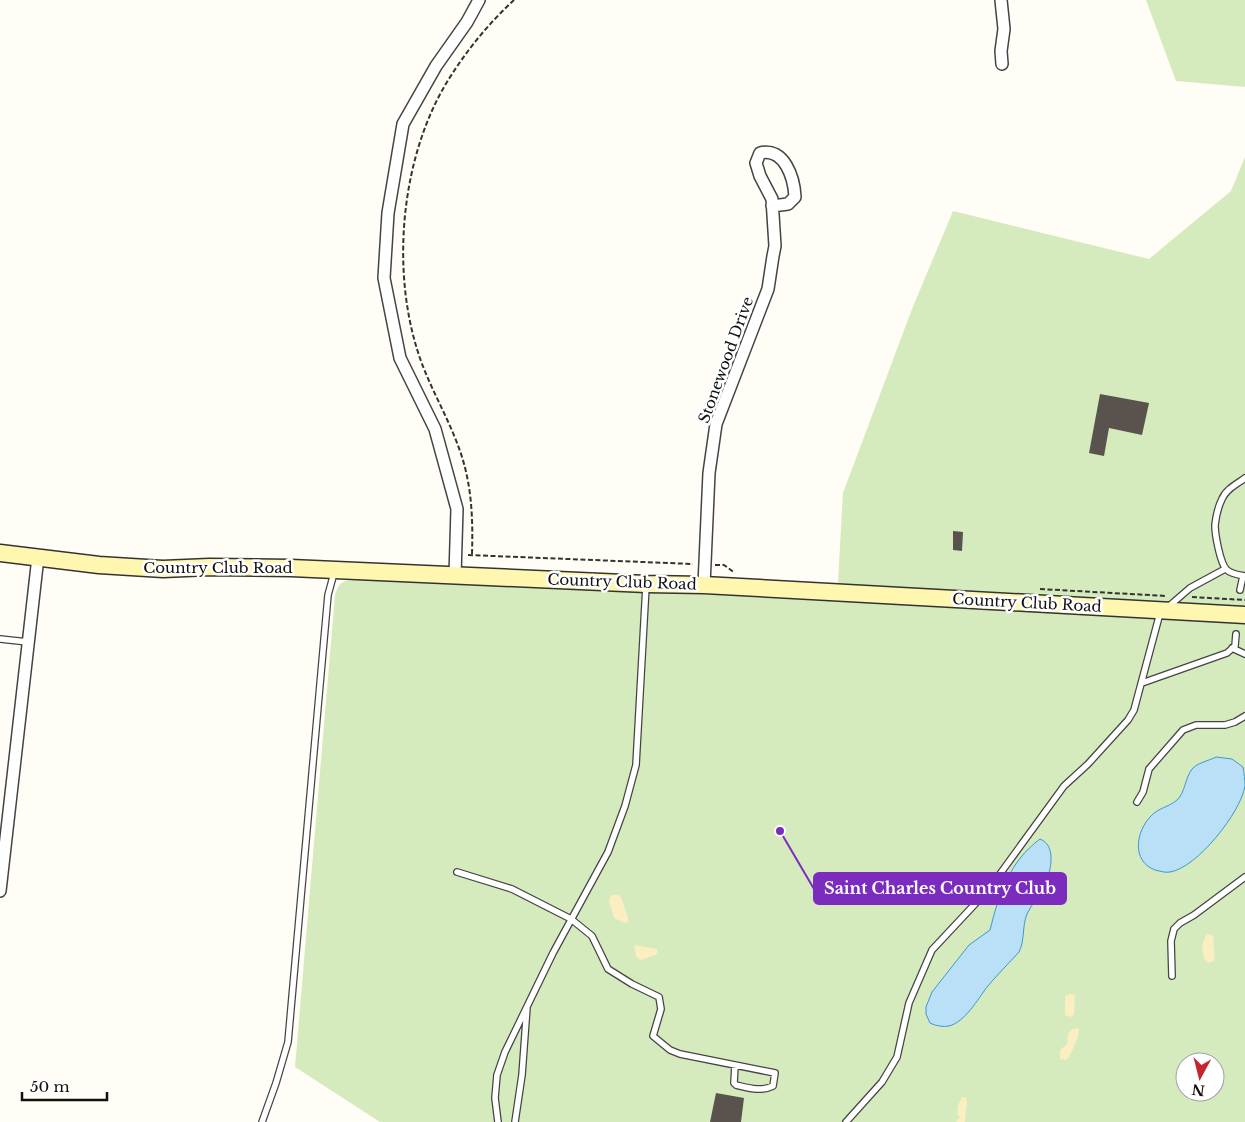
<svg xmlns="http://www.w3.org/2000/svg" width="1245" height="1122" font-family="'Libre Baskerville',serif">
<rect width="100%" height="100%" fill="#fffdf5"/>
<path fill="#d5ebbd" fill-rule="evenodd" d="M1146 0H1245V87L1176 81Z
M1245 157V1122H380L295 1067 335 595C340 578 346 581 361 580L837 600 843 493 912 309 953 211 1149 259 1231 191ZM1185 1062H1215V1092H1185Z"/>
<path fill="#fbeec1" d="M611 895H618L621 897 628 918V922L625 923 614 918 609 901Z
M1210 934 1214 937C1212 946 1216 953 1214 961L1208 963 1204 958 1202 946 1206 935Z
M634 945 657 949 658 952 656 955 640 960 636 956Z
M1070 994 1075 995 1074 1014 1071 1017 1065 1015V996Z
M1079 1028C1080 1035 1071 1056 1066 1060L1060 1059V1050L1067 1044 1068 1034 1072 1029Z
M962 1097H966L967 1103 965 1120V1122H956L960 1117 957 1114 958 1105Z"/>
<path fill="#b9e0f7" stroke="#3f96cf" d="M1216 757 1232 759 1243 767C1244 773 1245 780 1245 786 1241 812 1197 868 1170 872 1165 873 1160 871 1155 870 1131 861 1136 831 1151 816 1158 808 1169 807 1177 800 1185 793 1185 778 1192 769 1197 763 1208 761 1216 757Z
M1040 839C1058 846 1050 874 1044 888 1040 897 1031 904 1027 914 1022 926 1025 940 1019 952 1009 963 997 975 987 987 978 999 965 1022 949 1026 943 1027 936 1026 930 1023L926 1014V1007L932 992 969 945 990 930C999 894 1009 862 1040 839Z"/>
<path fill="#5a524d" d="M1100 394 1149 403 1142 435 1109 428 1104 456 1089 453Z
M953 531 963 532 962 551 953 550Z
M716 1093 744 1098 741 1122H710Z"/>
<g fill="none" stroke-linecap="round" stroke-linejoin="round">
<defs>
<path id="lane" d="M1245 478C1237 484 1226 489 1222 499 1218 507 1216 516 1215 525 1215 534 1220 564 1227 570 1231 574 1239 575 1245 576
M1240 590 1243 576
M1168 607 1190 588 1225 569
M0 639 28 642
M1232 648 1245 654
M1142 683 1227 653 1235 646 1236 634
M1137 802 1143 792 1149 769 1183 730 1196 725H1225L1235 722 1245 716
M457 872 512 889 571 919 592 936 608 969 632 984 659 997 661 1009 653 1036 670 1050 680 1054 775 1073 773 1086C761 1092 749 1088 736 1085L734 1083 735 1065
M1172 976 1171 941 1174 929 1180 923 1194 915 1245 877
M262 1122 276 1083 288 1042 328 595 334 573
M498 1122 495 1098 497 1075 505 1052 553 953 608 852 625 806 636 765 646 586
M515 1122 522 1075 527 1007
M846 1122 882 1082 897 1057 909 1003 932 950 989 889 1064 786 1088 764 1128 720 1134 710 1160 613"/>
<path id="street" d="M1001 0 1004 29 1001 51 1002 64
M455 575 457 509 435 429 400 358 384 278 388 213 403 124 436 66 467 22 479 0
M704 585 709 473 716 424 768 289 773 256 775 246 772 199 760 176 756 163 760 153C784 147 794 177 795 197L788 204 772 206
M0 891 38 557"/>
<path id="secondary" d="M0 553 99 565 163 569 209 567 291 568 646 584 704 585 1245 615"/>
</defs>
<use href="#lane" stroke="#444" stroke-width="8"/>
<use href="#street" stroke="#444" stroke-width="14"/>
<use href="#secondary" stroke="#333" stroke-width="19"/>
<path stroke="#333" stroke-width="2" stroke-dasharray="5 2.5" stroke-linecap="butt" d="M472 554C473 521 472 489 462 457 450 419 428 386 417 349 391 265 402 156 447 82 466 51 488 24 514 0
M468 555 693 564
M715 565H724L735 573
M1040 589 1167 596
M1192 597 1245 600"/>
<use href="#lane" stroke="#fff" stroke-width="5.5"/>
<use href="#street" stroke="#fff" stroke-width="11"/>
<use href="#secondary" stroke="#fff6b0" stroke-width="16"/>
</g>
<g text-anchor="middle" stroke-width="5" stroke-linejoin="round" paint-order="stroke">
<g font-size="15" fill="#111" stroke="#fff">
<text transform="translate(726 360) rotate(-70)" y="5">Stonewood Drive</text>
<text x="218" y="573">Country Club Road</text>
<text transform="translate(622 582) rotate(2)" y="5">Country Club Road</text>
<text transform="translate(1027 603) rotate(3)" y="5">Country Club Road</text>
</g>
</g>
<path fill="none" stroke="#7b2cbf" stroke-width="2" d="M780 831L814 889"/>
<circle fill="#7b2cbf" stroke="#fff" stroke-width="2" cx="780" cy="831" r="5"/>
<rect fill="#7b2cbf" stroke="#7b2cbf" stroke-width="2" x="814" y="873" width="252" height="31" rx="5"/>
<g font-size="16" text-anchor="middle" font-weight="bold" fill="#fff">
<text x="940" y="894">Saint Charles Country Club</text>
</g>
<g transform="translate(1200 1077) rotate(187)"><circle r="24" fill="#ffffff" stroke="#a0a0a0"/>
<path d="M0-4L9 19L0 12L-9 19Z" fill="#c4262e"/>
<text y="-8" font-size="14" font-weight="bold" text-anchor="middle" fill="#111111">N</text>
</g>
<path d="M22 1092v8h85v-8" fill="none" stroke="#111111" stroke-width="2.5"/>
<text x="30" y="1092" font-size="15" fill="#111111" stroke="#ffffff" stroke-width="4" paint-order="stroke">50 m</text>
</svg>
